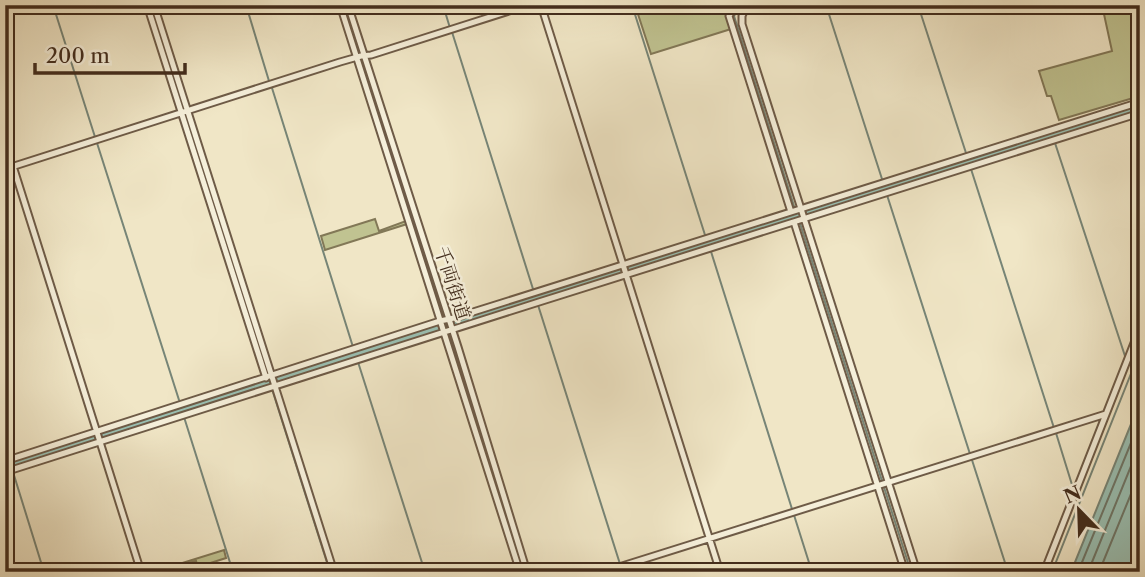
<svg xmlns="http://www.w3.org/2000/svg" width="1145" height="577" font-family="'Libre Caslon Text','Noto Serif JP',serif">
<rect width="100%" height="100%" fill="#f0e6c6"/>
<filter id="stains"><feTurbulence type="fractalNoise" baseFrequency=".00286" numOctaves="4"/><feColorMatrix values="0 0 0 0 .2 0 0 0 0 .09 0 0 0 0 .02 0 0 0 .5 -.17"/></filter>
<radialGradient id="worn" r=".72"><stop offset=".6" stop-color="#630" stop-opacity="0"/><stop offset="1" stop-color="#630" stop-opacity=".3"/></radialGradient>
<path fill="#c0c391" stroke="#827857" stroke-width="2" d="M635 5H734L728 14 731 29 651 54Z
M1102 5H1140V96L1059 120 1051 96H1047L1039 71 1112 51Z
M375 219 379 231 406 221 407 224 325 250 321 236Z
M224 550 226 558 198 567 196 561 163 571V569Z"/>
<path fill="#9ac0b3" stroke="#778577" stroke-width="2" d="M1140 402V572H1071Z"/>
<g fill="none" stroke-linecap="round" stroke-linejoin="round">
<path stroke="#6e7668" stroke-width="2" d="M1078 572 1140 421
M1088 572 1140 444
M1099 572 1140 472"/>
<path stroke="#778577" stroke-width="2" d="M53 5 95 137
M246 5 269 81
M343 5 359 54
M443 5 450 28
M632 5 705 235
M741 5 734 16 794 206
M826 5 882 179
M918 5 966 153
M452 32 533 289
M361 60 431 285
M272 88 353 347
M97 143 179 400
M1055 143 1125 356
M5 150 10 165
M971 169 1054 428
M887 195 970 454
M797 214 911 572
M708 242 792 509
M538 305 620 564
M258 343 267 373
M451 345 469 404
M358 362 425 572
M272 389 330 572
M184 417 233 572
M1056 433 1073 488
M5 447 8 455
M972 460 1008 572
M13 472 44 572
M794 515 812 572
M1052 572 1140 351"/>
<path stroke="#9ac0b3" stroke-width="9" d="M457 323 1140 109
M5 468 435 331"/>
<defs>
<path id="minor" d="M147 5 266 378
M154 5 334 572
M340 5 520 572
M348 5 458 347 527 572
M541 5 720 572
M736 5 729 16 791 212
M747 5 742 16V24L917 572
M13 166 141 572
M5 169 340 62 361 56 371 55 528 5
M794 222 905 572
M5 461 440 321 454 318 1140 102
M5 472 539 302 1140 113
M603 572 1106 414
M1044 572 1136 338 1140 312"/>
</defs>
<use href="#minor" stroke="#6e5b47" stroke-width="9"/>
<use href="#minor" stroke="#f5efda" stroke-width="5"/>
</g>
<g text-anchor="middle" stroke-width="5" stroke-linejoin="round" paint-order="stroke">
<g font-size="19" fill="#432d1d" stroke="#f5efda">
<text transform="translate(453 283) rotate(72)" y="7">千両街道</text>
</g>
</g>
<rect width="1145" height="577" fill="none" stroke="#f0e6c6" stroke-width="28"/>
<rect x="7" y="7" width="1131" height="563" fill="none" stroke="#432d1d" stroke-width="3.5"/>
<rect x="14" y="14" width="1117" height="549" fill="none" stroke="#432d1d" stroke-width="2"/>
<g transform="translate(1079 510) rotate(337)" stroke="#f5efda" stroke-width="5" paint-order="stroke">
<path d="M0-5L12 26L0 18L-12 26Z" fill="#432d1d"/>
<text y="-10" font-size="19" font-weight="bold" text-anchor="middle" fill="#432d1d">N</text>
</g>
<path d="M35 63v10h150v-10" fill="none" stroke="#432d1d" stroke-width="3.5"/>
<text x="46" y="63" font-size="21" fill="#432d1d" stroke="#f5efda" stroke-width="5" paint-order="stroke">200 m</text>
<rect width="100%" height="100%" filter="url(#stains)"/>
<rect width="100%" height="100%" fill="url(#worn)"/>
</svg>
